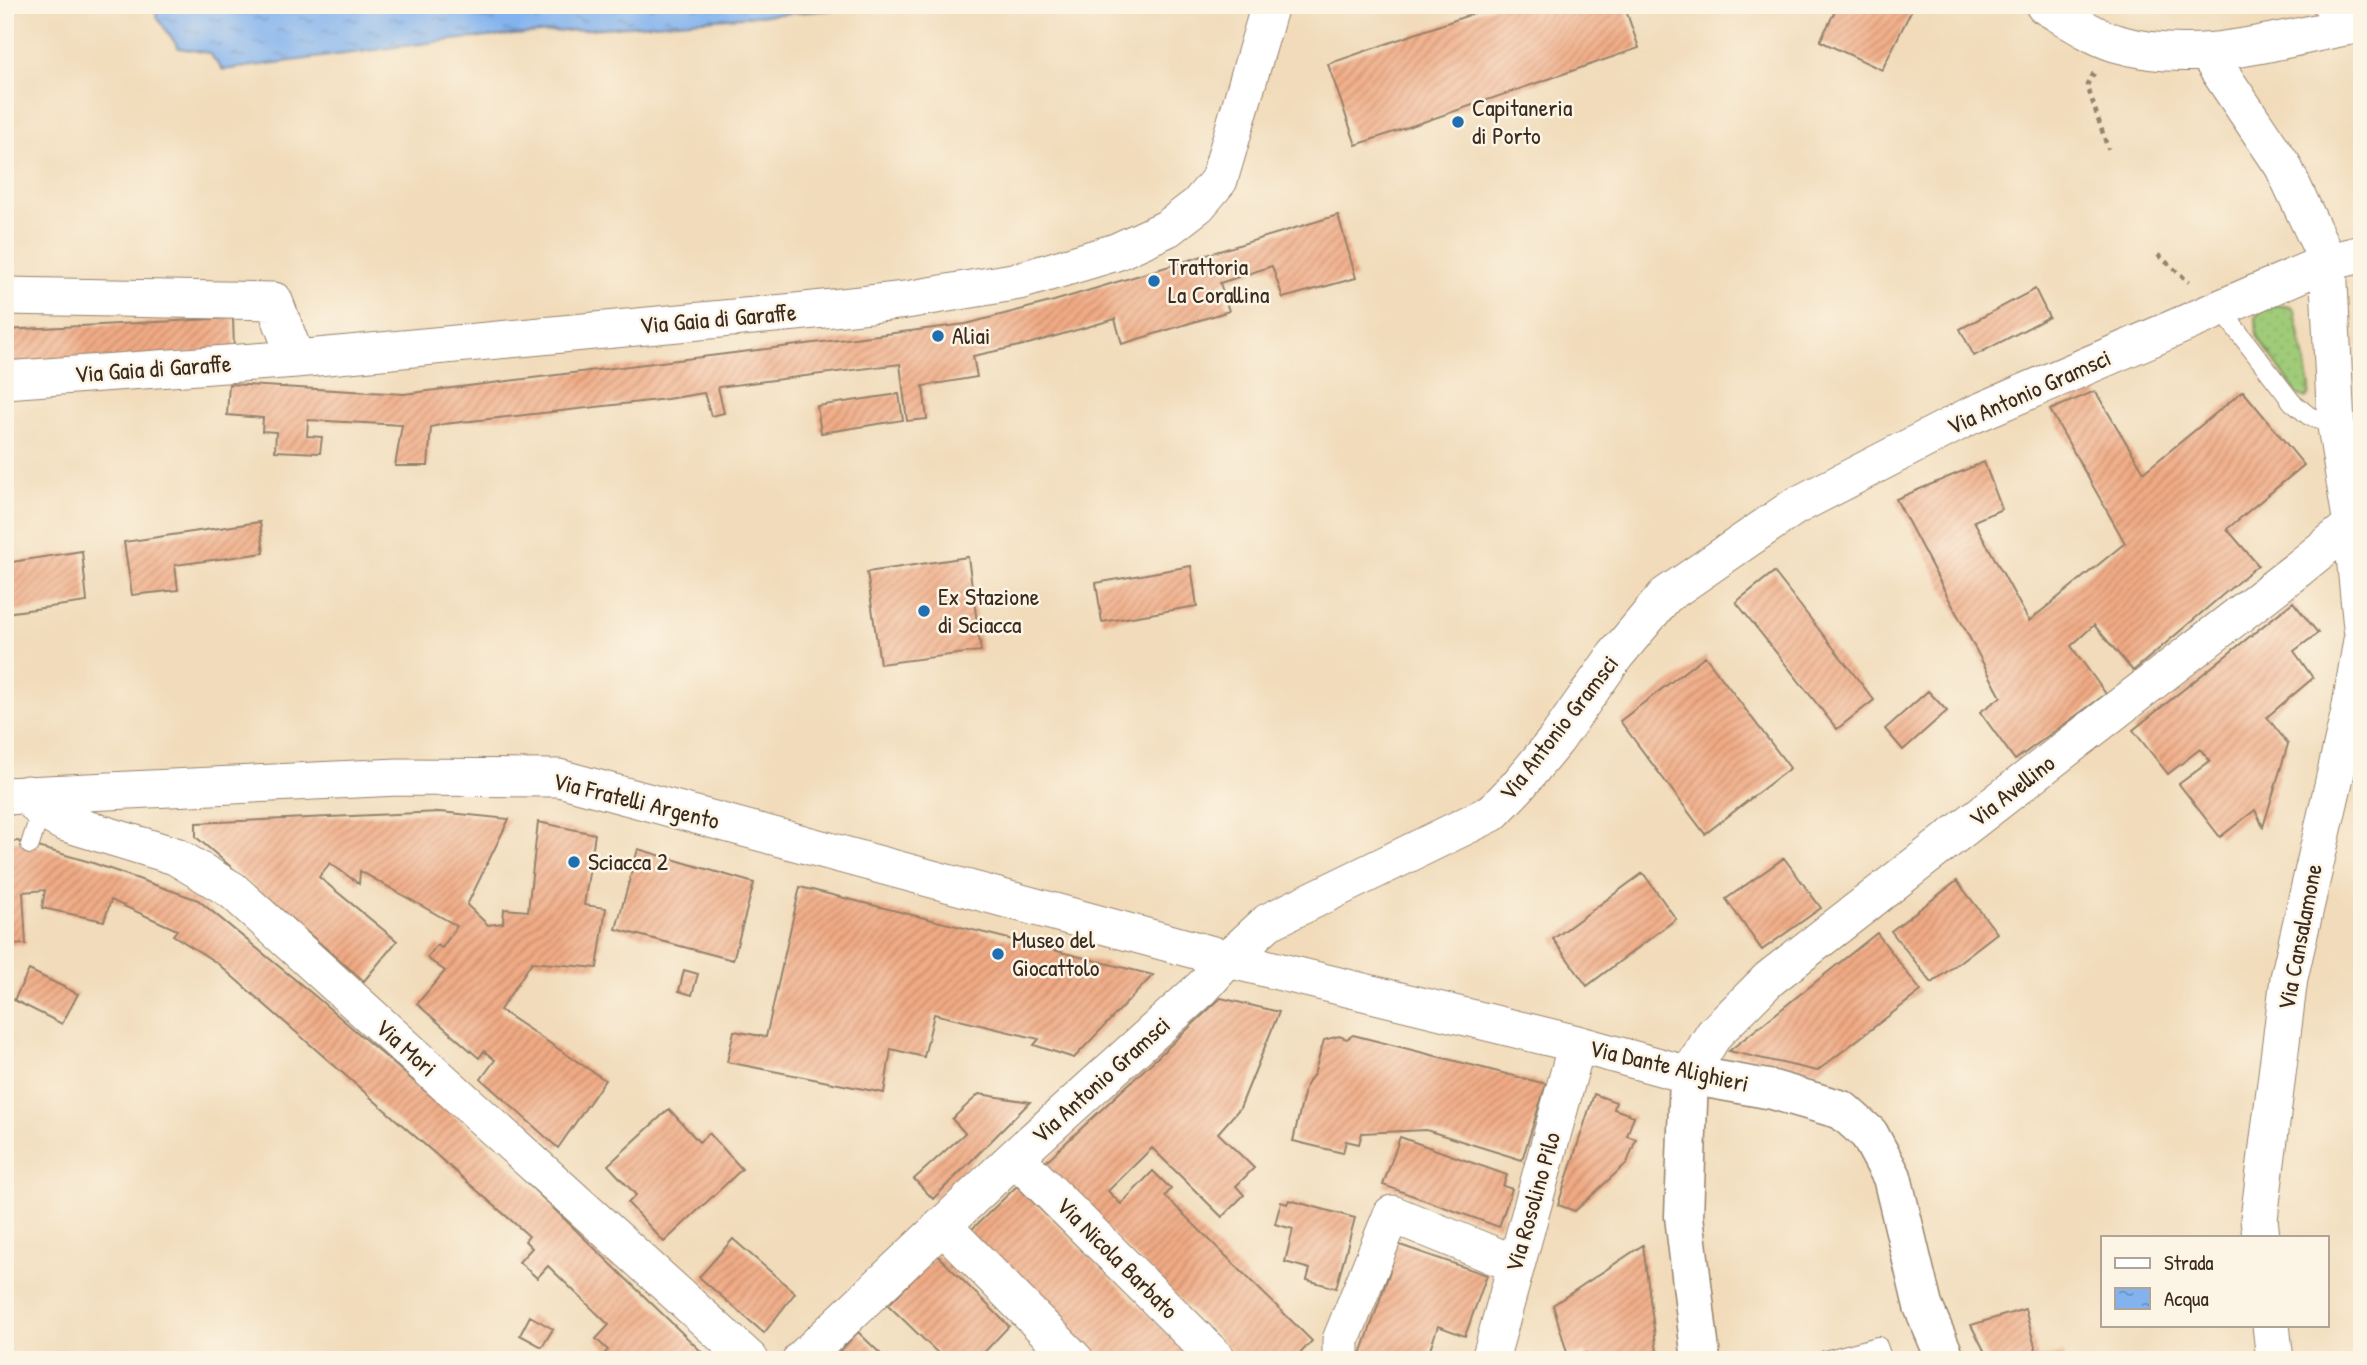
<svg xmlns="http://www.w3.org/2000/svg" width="2367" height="1365" font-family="'Patrick Hand',sans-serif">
<defs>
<pattern id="grass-dots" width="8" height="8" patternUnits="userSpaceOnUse" patternTransform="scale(1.75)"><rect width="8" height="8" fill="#a0cc79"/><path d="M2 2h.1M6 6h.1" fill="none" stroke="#8baf68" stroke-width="1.8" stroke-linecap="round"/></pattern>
<pattern id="water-ripples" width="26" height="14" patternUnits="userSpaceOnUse" patternTransform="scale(1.75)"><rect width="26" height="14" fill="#83b3ee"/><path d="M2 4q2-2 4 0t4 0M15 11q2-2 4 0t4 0" fill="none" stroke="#6c92c0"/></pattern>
<pattern id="building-hatch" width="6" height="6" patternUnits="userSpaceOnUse" patternTransform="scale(1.75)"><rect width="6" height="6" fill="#f1ab85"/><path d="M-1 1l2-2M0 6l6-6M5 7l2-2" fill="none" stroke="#c48b6c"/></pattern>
</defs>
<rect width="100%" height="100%" fill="#fcf5e5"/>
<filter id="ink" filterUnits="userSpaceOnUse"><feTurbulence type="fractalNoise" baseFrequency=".0143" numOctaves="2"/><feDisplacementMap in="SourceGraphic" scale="14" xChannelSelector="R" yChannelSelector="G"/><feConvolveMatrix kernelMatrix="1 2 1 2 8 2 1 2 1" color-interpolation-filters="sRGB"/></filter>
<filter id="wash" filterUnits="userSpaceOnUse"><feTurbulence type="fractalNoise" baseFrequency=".00686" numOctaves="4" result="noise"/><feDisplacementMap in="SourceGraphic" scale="28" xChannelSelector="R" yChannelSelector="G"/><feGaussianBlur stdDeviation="1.57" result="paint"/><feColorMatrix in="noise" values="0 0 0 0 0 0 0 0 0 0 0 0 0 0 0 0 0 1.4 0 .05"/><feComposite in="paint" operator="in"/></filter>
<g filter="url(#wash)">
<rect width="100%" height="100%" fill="#f1dbba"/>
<path fill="url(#grass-dots)" stroke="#6e7b4c" stroke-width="2" d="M2277 305 2290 307 2295 311 2310 387 2309 395 2306 398 2298 395 2257 336 2256 317 2261 311Z"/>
<path fill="url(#water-ripples)" stroke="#5f6e86" stroke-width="2" d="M158 5H895L450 40 223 70 209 53 179 48 156 16Z"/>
<g id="blocks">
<path fill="url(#building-hatch)" d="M1498 5H1624L1639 48 1356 145 1328 64Z
M1838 5H1914L1882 70 1820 41Z
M1338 215 1356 278 1283 298 1272 266 1220 283 1229 311 1122 344 1115 319 1028 344 973 356 977 377 923 386 927 419 907 421 900 364 718 387 724 413 711 416 704 393 667 399 444 424 431 427 428 466H395L402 425 308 420 307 436 322 437 320 453 275 451 276 432 262 431 263 418 227 415 229 384 404 394 966 324 1054 301Z
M2035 289 2049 317 1974 356 1960 329Z
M233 318 234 350 5 366V330Z
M2095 391 2144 472 2243 391 2304 465 2227 529 2258 565 2133 671 2094 625 2071 646 2106 694 2015 760 1980 712 2001 697 1896 499 1984 462 2002 509 1974 521 2029 621 2125 543 2050 410Z
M899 394 903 420 821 433 817 406Z
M260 522 264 553 175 565 178 590 132 595 124 542Z
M82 551 87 602 5 613V563Z
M968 557 981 651 880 664 867 572Z
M1191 566 1197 606 1102 622 1096 583Z
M1774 572 1874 700 1837 729 1736 602Z
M2293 602 2318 633 2294 651 2313 678 2267 717 2288 744 2263 827 2255 810 2220 837 2179 784 2210 761 2200 749 2168 774 2133 730Z
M1705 656 1790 768 1705 834 1620 721Z
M1928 691 1947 711 1903 750 1885 729Z
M440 812 509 819 467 905 488 925 503 923 504 909 528 911 538 822 595 834 584 905 606 908 597 968 532 962 500 1010 605 1080 558 1148 481 1079 495 1060 484 1051 479 1058 417 1004 445 971 427 958 437 945 442 948 457 926 360 871 359 884 330 863 319 877 397 941 364 981 196 837V823Z
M5 841H17L90 862 198 900 315 996 488 1145 710 1360H606L602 1356 608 1350 596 1339 609 1325 548 1266 537 1278 519 1262 532 1248 525 1241 529 1236 217 963 173 935 177 930 111 900 104 921 42 908 45 890 23 892 26 944 5 945Z
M638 849 754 883 733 960 616 929Z
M1784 858 1821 908 1762 950 1726 899Z
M1643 873 1676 919 1587 986 1553 939Z
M1957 881 1997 933 1932 983 1891 931Z
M800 887 1153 975 1074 1058 1034 1045 1039 1039 934 1014 924 1057 891 1049 884 1093 727 1062 734 1031 766 1037Z
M1877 933 1921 991 1817 1071 1729 1051Z
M29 970 78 994 62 1024 14 1000Z
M684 970 698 974 692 995 679 991Z
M1221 998 1279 1012 1240 1108 1218 1133 1254 1168 1236 1186 1244 1195 1222 1217 1152 1148 1108 1191 1121 1204 1153 1171 1171 1189 1165 1196 1312 1341 1294 1360H1242L1042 1165Z
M1353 1035 1546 1084 1522 1160 1426 1130 1362 1133 1359 1144 1346 1141 1343 1153 1293 1141 1306 1085 1314 1074 1324 1040 1339 1036 1347 1039Z
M979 1094 1030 1102 933 1199 914 1179 965 1133 952 1119Z
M1594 1094 1616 1102 1614 1109 1634 1116 1627 1136 1636 1139 1627 1163 1575 1211 1558 1205Z
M669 1109 699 1142 709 1133 742 1169 664 1242 628 1203 636 1195 608 1165Z
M1400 1137 1507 1175 1503 1186 1512 1189 1499 1227 1383 1185Z
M1017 1186 1193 1360H1098L968 1233Z
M1289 1200 1355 1218 1336 1288 1307 1280 1310 1269 1285 1262 1293 1229 1275 1224 1281 1202 1287 1204Z
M733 1239 795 1293 764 1333 699 1277Z
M1394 1243 1487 1275 1465 1336 1438 1326 1426 1360H1359L1390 1271 1385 1270Z
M1643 1245 1658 1360H1587L1586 1353 1568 1356 1553 1305Z
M937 1255 1009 1326 977 1360H945L888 1305Z
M2025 1309 2038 1358 2064 1353 2065 1360H1989L1971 1325Z
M530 1316 553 1329 542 1347 520 1335Z
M858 1332 887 1360H832Z"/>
</g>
</g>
<g filter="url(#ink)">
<use href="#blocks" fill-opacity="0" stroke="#96826c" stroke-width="2"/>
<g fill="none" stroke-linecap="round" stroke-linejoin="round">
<defs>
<path id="lane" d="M2320 5 2344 26
M2220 308 2292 402 2309 416 2336 426
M30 845 41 810
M1825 1360 1878 1346 1883 1360"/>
<path id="street" d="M2044 5C2065 17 2092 36 2115 43 2199 68 2279 38 2362 24
M2207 53 2283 166 2328 262 2336 426 2352 525 2362 628
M5 296 274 301 296 359
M5 380 296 359 796 312 906 300 1019 281 1116 252 1168 228 1198 205 1219 180 1270 5
M27 794 41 810 63 822 175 856 232 890 750 1360
M5 796 398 777 559 778 1228 959 1577 1044 1689 1075 1714 1034 1769 979 2298 569 2352 525
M1015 1157 1218 1360
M942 1225 1075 1360
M2261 1237 2259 1219 2289 978 2350 711 2362 640
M2271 1325 2275 1360
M801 1360 1015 1157 1202 988 1228 959 1268 922 1492 813 1517 787 1556 740 1615 656 1665 596 1794 507 1970 416 2328 262 2362 254
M1341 1360V1340L1392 1214 1515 1264
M1490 1360 1577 1044"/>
<path id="secondary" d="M1701 1360 1684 1216 1689 1075 1773 1090 1842 1110 1869 1134 1892 1177 1923 1306 1946 1360"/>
</defs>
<use href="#lane" stroke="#96826c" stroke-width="20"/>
<use href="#street" stroke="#96826c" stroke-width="39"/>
<use href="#secondary" stroke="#96826c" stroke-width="41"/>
<path stroke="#96826c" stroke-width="4.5" stroke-dasharray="5 5" stroke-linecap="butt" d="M2094 73 2087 85 2108 149
M2158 255 2189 282"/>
<use href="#lane" stroke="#fff" stroke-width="18"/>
<use href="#street" stroke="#fff" stroke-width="37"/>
<use href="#secondary" stroke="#fff" stroke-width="38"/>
</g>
</g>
<g fill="#1f6fb2" stroke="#fcf5e5" stroke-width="2.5">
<circle cx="1458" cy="122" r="7"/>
<circle cx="1154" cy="281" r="7"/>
<circle cx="938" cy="336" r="7"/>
<circle cx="924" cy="611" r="7"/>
<circle cx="574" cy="862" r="7"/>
<circle cx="998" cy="954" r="7"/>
</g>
<g text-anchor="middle" stroke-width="5" stroke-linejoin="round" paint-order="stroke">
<g font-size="24" fill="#3b2a1e" stroke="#fcf5e5" text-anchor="start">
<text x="1472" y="116">Capitaneria<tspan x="1472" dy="28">di Porto</tspan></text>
<text x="1168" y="275">Trattoria<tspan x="1168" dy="28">La Corallina</tspan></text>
<text x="952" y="344">Aliai</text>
<text x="938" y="605">Ex Stazione<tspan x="938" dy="28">di Sciacca</tspan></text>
<text x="588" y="870">Sciacca 2</text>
<text x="1012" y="948">Museo del<tspan x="1012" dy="28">Giocattolo</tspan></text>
</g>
<g font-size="24" fill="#3b2a1e" stroke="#fcf5e5">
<text transform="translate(718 319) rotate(-5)" y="8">Via Gaia di Garaffe</text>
<text transform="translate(153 369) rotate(-4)" y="8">Via Gaia di Garaffe</text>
<text transform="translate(2029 392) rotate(-24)" y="8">Via Antonio Gramsci</text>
<text transform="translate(1559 728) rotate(-52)" y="8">Via Antonio Gramsci</text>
<text transform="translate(2012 791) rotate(-38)" y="8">Via Avellino</text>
<text transform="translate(636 801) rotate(14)" y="8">Via Fratelli Argento</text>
<text transform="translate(2300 937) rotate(-79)" y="8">Via Cansalamone</text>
<text transform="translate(406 1048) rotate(42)" y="8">Via Mori</text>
<text transform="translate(1669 1066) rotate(13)" y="8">Via Dante Alighieri</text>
<text transform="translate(1101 1080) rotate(-42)" y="8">Via Antonio Gramsci</text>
<text transform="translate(1533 1202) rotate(-74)" y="8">Via Rosolino Pilo</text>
<text transform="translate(1117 1258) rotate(45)" y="8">Via Nicola Barbato</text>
</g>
</g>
<rect width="2367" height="1365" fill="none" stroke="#fcf5e5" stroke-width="28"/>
<rect x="2101" y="1236" width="228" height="91" fill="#fcf5e5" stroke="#afa495" stroke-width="2"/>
<rect x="2115" y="1258" width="35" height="10" fill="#ffffff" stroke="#afa495" stroke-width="2"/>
<text x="2164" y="1270" font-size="21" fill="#3b2a1e">Strada</text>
<rect x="2115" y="1288" width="35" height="21" fill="url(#water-ripples)" stroke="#afa495" stroke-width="2"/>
<text x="2164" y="1306" font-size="21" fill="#3b2a1e">Acqua</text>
</svg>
